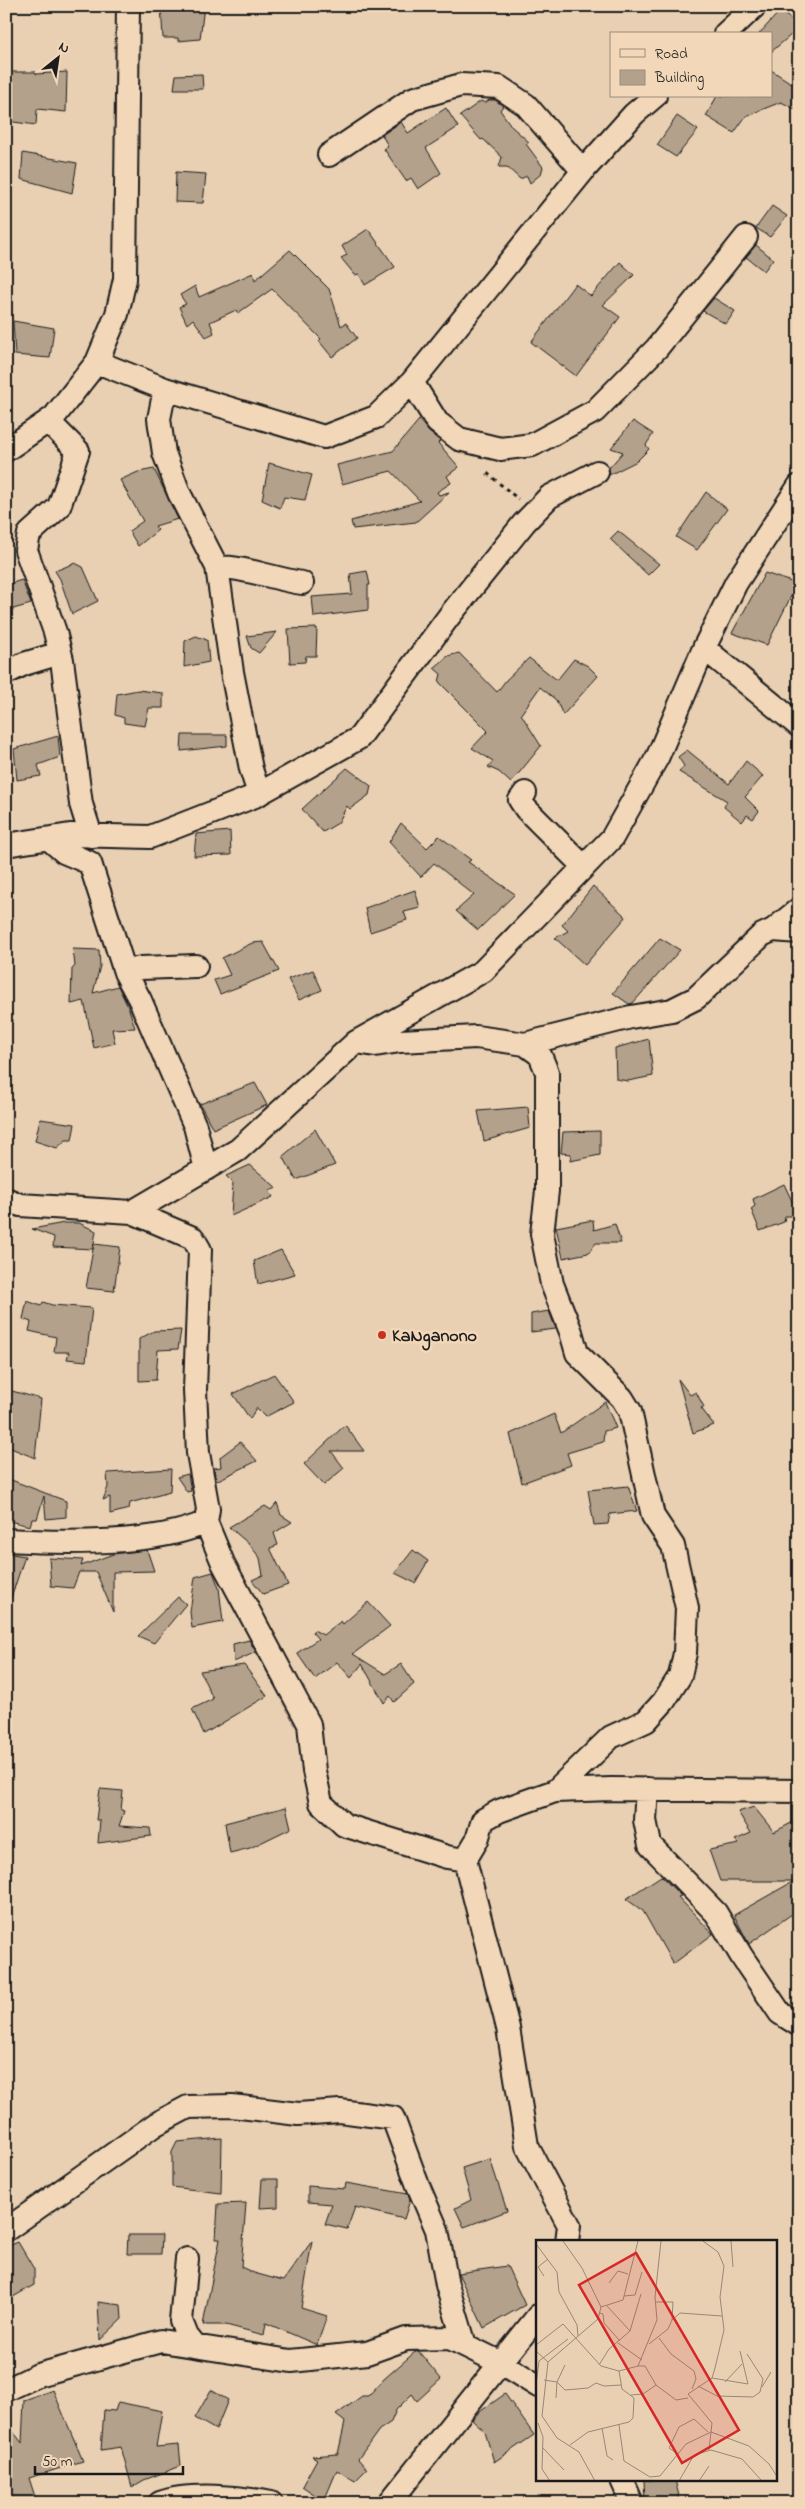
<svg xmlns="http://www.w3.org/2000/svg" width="805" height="2509" font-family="'Indie Flower',sans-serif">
<rect width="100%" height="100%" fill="#e9d0b3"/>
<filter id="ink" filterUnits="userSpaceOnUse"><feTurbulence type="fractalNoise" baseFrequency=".02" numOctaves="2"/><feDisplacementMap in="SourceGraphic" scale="10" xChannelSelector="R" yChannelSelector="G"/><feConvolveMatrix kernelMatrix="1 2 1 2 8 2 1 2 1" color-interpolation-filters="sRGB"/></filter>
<g filter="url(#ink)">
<path fill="#b3a18b" stroke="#1c1c1c" d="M161 6H183L185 11 204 6 200 39 178 41V38H163Z
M780 11 799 25V28L771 52V34H759Z
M771 70 799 88V111L781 102 746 116 734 133 706 116 717 96H771Z
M6 72H36V74L67 72 66 112 37 109 36 125 6 121Z
M202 74 203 89H174L176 75Z
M489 100H495L503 106 500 110 512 127 529 142 526 144 543 167 541 174 530 183 527 176 520 179 507 167H499L502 157 483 139 481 140 460 116 481 101 485 103Z
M446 108 458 127 426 148 441 173 418 189 411 178 406 181 384 149 388 146 382 135 401 122 408 133Z
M677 116 698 130 676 157 657 145Z
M23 153 77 163 72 193 21 179Z
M176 172 206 174 203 203 175 202Z
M772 206 787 216 770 237 756 228Z
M368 229 395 267 365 285 359 274 355 275 341 258 347 255 342 246Z
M756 245 773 259 764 271 746 257Z
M290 250 329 289 341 326 346 323 357 338 332 357 319 341 321 339 272 289 238 313 236 310 210 322 214 333 206 337 193 319 187 324 179 307 186 304 180 295 195 286 199 297 253 273 255 280Z
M620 262 634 275 603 305 620 317 576 376 531 342 575 284 591 296Z
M714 298 735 311 726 324 703 311Z
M13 321 54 328 50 358 15 355Z
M419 420 429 432 440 441 438 443 459 467 447 476 451 483 437 492 439 495 449 492 416 522 353 529 351 521 420 501 391 471 342 484 337 465 393 451Z
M633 421 653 434 646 445 649 449 637 461 609 475V468L623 452 611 448Z
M269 463 312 475 305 500 284 497 280 508 262 500Z
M154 469 178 519 155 526 158 530 138 546 129 531 143 521 120 480 138 472Z
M706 492 727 509 697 550 676 537Z
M618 531 659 564 648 575 610 539Z
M75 563 83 567 98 601 72 614 60 579 55 571Z
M367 571 370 585H368V610L314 617 312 597 352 594 350 574Z
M765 573 797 584 767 645 732 633Z
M22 580 31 604 6 611V585Z
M317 628 316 656H306L305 662 290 663 288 629Z
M277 632 259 653 251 648 247 636Z
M196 636 207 640 209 662 184 667 185 641Z
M459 653 497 692 506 680 529 658 557 680 574 659 588 666 598 676 563 715 556 700 540 687 521 714 541 746 511 783 499 772 488 767 493 761 472 748 488 731 439 682 441 674 434 668 448 656Z
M138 690 163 693V708H149L145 726 124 723V718L115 715 117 694Z
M182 735H227V746L181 751Z
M58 736 60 757 38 765 41 776 17 780 14 749Z
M687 750 729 784 746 761 763 776 745 797 759 811 753 819 747 815 742 822 724 807 727 801 679 772 684 766 678 757Z
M347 768 371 786 369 795 350 809 347 806 338 823 323 832 302 809Z
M401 823 427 848 439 836 471 860 468 862 515 894 478 930 456 911 474 895 434 863 421 877 389 842Z
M230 831 231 855 194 856 196 834Z
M593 886 626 917 585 965 555 938 568 931 562 925Z
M415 890 420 908 404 912 407 920 370 932 365 908Z
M660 938 680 950 633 1003 629 1004 613 993Z
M263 942 279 971 220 994 214 980 230 975 222 958 252 943Z
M73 949 99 950 100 966 93 993 118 986 129 1009 135 1028 112 1029 115 1043 94 1048 84 1001 71 1004 72 969 75 966Z
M313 970 322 990 299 1000 288 979Z
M649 1039 653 1076 628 1081 616 1079 615 1048Z
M255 1083 267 1105 213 1129 200 1104Z
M528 1107 530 1128 484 1141 478 1111Z
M40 1119 75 1124 72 1140H66L57 1148 35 1141Z
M315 1129 335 1165 296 1180 283 1156Z
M600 1131V1155L570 1161 571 1154 561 1153 563 1132Z
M250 1165 277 1188 269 1191 273 1197 231 1216 233 1183 226 1176Z
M784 1184 799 1216H785L784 1222 760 1231 751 1209 755 1206 753 1199Z
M593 1220 594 1230 615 1224 621 1243H596L588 1253 563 1258 556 1227Z
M64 1223H79L96 1231 93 1249 53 1247 54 1237 32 1229Z
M94 1244 120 1247 114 1291 86 1288Z
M281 1250 295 1274 258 1284 254 1261Z
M27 1301 41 1306 43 1302 52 1305 92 1308 86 1361 67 1359 69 1352H54L56 1337 29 1331 31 1322 23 1319Z
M549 1311 556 1329 531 1332V1314Z
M181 1330 178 1349 158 1350 156 1380 139 1381V1339L154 1331Z
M274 1374 294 1402 265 1417 256 1408 250 1419 233 1394Z
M678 1379 690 1395 696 1392 704 1407 701 1408 714 1425 693 1433Z
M12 1391 41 1399 35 1458 6 1446V1424L8 1425Z
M605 1402 616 1428 604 1431 603 1442 567 1453 571 1465 522 1483 510 1434 554 1414 561 1433Z
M345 1425 364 1451H331L344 1468 324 1485 304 1464Z
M240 1442 257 1461 216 1481 214 1468 221 1467 220 1457Z
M171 1469 170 1492 130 1503 129 1509 110 1514V1497L103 1500 108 1487 107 1473Z
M188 1474 191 1491 187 1492 177 1477Z
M6 1478 66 1501V1517L46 1519 44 1496 37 1519H32L30 1526 9 1521 10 1512 6 1508Z
M628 1486 637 1511 610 1514 608 1524 594 1525 588 1490Z
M277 1503 281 1515 292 1522 274 1533 278 1545 270 1548 288 1585 263 1594 252 1580 263 1575 260 1558 249 1544 229 1527 265 1506 271 1510Z
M147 1550 154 1571 113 1572V1612L96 1572H79L73 1588 51 1586 49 1558 83 1560 81 1566 113 1554Z
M413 1550 428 1561 415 1583 395 1573Z
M6 1553 25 1556 9 1604 6 1603Z
M213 1572 219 1588 223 1622 192 1628 190 1612 195 1577Z
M178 1597 186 1604 154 1643 138 1636Z
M368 1602 390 1626 353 1654 385 1674 401 1664 414 1684 394 1702 390 1696 384 1703 362 1664 351 1678 337 1662 315 1679 297 1653 318 1639 312 1632 314 1630 323 1635 341 1621 343 1624Z
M249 1640 256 1652 234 1662 233 1644Z
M244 1665 267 1696 204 1734 192 1709 213 1699 200 1671Z
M100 1789 123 1791 121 1810 124 1811 119 1826 150 1828 151 1836 98 1843 100 1820H96Z
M286 1807 291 1828 250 1848 230 1853 225 1823Z
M754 1807 774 1832 799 1819V1909L749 1944 734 1915 794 1881H720L709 1850 739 1844 735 1840 751 1833 738 1812Z
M661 1876 681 1896 678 1897 713 1934 673 1964 643 1911 626 1899Z
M222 2138 221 2193 172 2187V2152L177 2142Z
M490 2159 507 2211 464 2227 455 2208 471 2200 462 2168Z
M262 2179H278V2207L260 2208Z
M346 2183 408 2194 410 2200 404 2219 355 2207 347 2229 325 2224 332 2204 308 2202V2186L345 2189Z
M246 2203 241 2267 254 2273 283 2281 312 2241 301 2308 327 2316 317 2345 266 2323 264 2335 226 2325H203L220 2239H216L218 2204Z
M128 2235H162L161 2254H127Z
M18 2242 34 2269V2285L6 2301V2247Z
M507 2266 525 2305 484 2328 458 2273Z
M98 2302 121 2305 122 2319 100 2340Z
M415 2352H419L441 2379 417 2401 412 2394 396 2410 391 2422 379 2430 358 2459 367 2469 355 2481 337 2470 324 2501 302 2486 317 2459 312 2456 338 2454 345 2422 336 2415 362 2396H368L384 2379Z
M53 2390 83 2461 29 2478 37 2503H14L9 2485 6 2487V2422L22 2443 24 2400Z
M211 2390 228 2400 216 2430 195 2418Z
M505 2394 534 2435 494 2462 485 2432 472 2420 478 2413Z
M118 2402 162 2411 156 2447 179 2445 181 2466 144 2480 132 2487 121 2447 101 2450 104 2410 115 2411Z
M644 2480H675L680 2500 645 2503Z"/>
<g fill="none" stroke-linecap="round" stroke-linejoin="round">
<defs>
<path id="minor" d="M725 34 755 6
M329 155 412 99 461 85 499 87 526 105 583 171
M97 362 165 389 324 437 376 417 412 382 583 171 634 114 655 96
M412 382 437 422 459 439 500 449 532 445 595 411 657 348 746 237
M165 389 159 419 164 453 179 493 217 567 232 672 251 769 259 794
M48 421 78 451 59 507 29 534 26 550 55 632 62 660 81 804 91 836
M6 450 54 417 97 362 117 314 125 279 128 6
M217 567C246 567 274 579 302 583
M704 648 799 726
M6 673 24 664 60 653
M525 793 520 800 526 809 584 867
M49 839 64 852 90 863 125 972 140 1000 195 1126 206 1169
M6 845 70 835 150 837 255 796 359 738 450 615 524 523 549 497 597 472
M773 930 799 909
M125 972 141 968 196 966
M357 1042 375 1045 400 1041 476 1037 525 1044 631 1017 672 1010 696 998 762 935 773 930 799 932
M525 1044 540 1055 547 1072V1191L542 1234 552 1284 571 1332 577 1353 622 1398 630 1411 653 1516 673 1546 687 1608 685 1653 680 1676 664 1701 646 1721 611 1737 555 1791
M6 1199 20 1205 132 1212 238 1150 356 1042 483 971 612 838 658 756 704 648 736 583 799 486
M206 1522 223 1563 309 1724 314 1771 321 1803 344 1825 447 1857 465 1860
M6 1540C60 1543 158 1545 206 1522L208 1509 198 1453 195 1390 200 1250 193 1238 132 1212
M647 1789 645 1820 650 1845 716 1913 742 1957 780 2013 799 2025
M6 2230 156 2124 188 2107 232 2106 298 2114 340 2111 393 2118 417 2183 437 2230 447 2285 465 2345
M567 2242 569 2225 527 2146 508 2028 465 1860 477 1840 483 1820 499 1811 555 1791 611 1789 799 1791
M187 2259 181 2321 187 2336 195 2346
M6 2390 38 2375 161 2341 291 2361 367 2353 406 2339 450 2338 501 2363 538 2386
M622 2480 632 2503
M160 2503C189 2492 241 2497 271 2503
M389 2503 538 2316"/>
</defs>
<use href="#minor" stroke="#1c1c1c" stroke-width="26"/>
<path stroke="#1c1c1c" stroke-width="3" stroke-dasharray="4 4" stroke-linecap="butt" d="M487 473 518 499"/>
<use href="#minor" stroke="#f2d7b9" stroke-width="22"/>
</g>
</g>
<circle fill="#c8321e" stroke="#f2d7b9" stroke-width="2" cx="382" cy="1335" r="5"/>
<g text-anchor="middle" stroke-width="5" stroke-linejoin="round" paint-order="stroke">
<g font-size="18" font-weight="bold" fill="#1c1c1c" stroke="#f2d7b9" text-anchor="start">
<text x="392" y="1341">KaNganono</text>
</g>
</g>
<g transform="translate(536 2240)">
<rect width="241" height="241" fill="#e9d0b3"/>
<path fill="none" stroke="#978877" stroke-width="1" d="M27 1 46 28 65 67 62 79 12 122 6 176 21 198 43 212 59 241M167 1 182 12 188 26 184 57 188 90 179 128 176 138 152 154 176 183 173 210M195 1 197 27M0 4 21 32 23 52 41 85 42 96M8 36 2 27 12 19M73 43 82 31 92 34M88 56 99 55 106 32M120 62H137L136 80M71 66 94 91M65 67 87 60 102 1M64 73 67 74 68 83 84 101M123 98 135 114 158 131 160 139 156 149M82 103 106 120M113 104 132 89 136 80 144 73 186 76M0 105 27 84 65 126 83 131 102 126 121 80 119 57 125 1M0 111 12 122M63 125 73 109 94 91 105 54M176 138 212 144 204 111M8 140 21 142 29 150 52 148 60 143 68 146 85 145M189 142 206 124M0 145 3 121 32 99M120 145 140 160 152 158M162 146 181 156 217 157 224 152 227 139 211 114M226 147 235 132M95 155 107 154 120 145 109 126H102M20 158 21 142 29 125M2 183 7 197 6 229 14 241M83 185 88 221 114 237 124 236 150 204 175 192 213 206 233 224 242 238M66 188 71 216 77 220M34 205 52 192 93 182 97 178 98 158 86 149 83 131M6 207 28 230M142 214 133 208 143 187 158 179 172 192M143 241 158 215 175 210 206 219 226 241M163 241 173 226"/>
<path fill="#d62828" fill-opacity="0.15" stroke="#d62828" stroke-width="2.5" d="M100 13 203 190 146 223 43 45Z"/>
<rect width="241" height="241" fill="none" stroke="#1c1c1c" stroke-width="2.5"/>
</g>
<rect width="805" height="2509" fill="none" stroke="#f2d7b9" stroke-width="25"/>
<rect x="12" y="12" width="780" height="2484" fill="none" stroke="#1c1c1c" stroke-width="2" filter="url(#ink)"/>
<rect x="610" y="32" width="162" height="65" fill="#f2d7b9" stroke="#9c8c7a"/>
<rect x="620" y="49" width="25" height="8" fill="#f2d7b9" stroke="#9c8c7a"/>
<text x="655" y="58" font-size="15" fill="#1c1c1c">Road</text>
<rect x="620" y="70" width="25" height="15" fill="#b3a18b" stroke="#9c8c7a"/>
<text x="655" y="82" font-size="15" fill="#1c1c1c">Building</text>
<g transform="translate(58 58) rotate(30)" stroke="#f2d7b9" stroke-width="4" paint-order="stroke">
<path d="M0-4L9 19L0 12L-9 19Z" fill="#1c1c1c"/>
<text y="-8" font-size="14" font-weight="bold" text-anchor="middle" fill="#1c1c1c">N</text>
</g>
<path d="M35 2466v8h148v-8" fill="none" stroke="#1c1c1c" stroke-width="2.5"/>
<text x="42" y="2466" font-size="15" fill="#1c1c1c" stroke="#f2d7b9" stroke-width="4" paint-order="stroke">50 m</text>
</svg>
